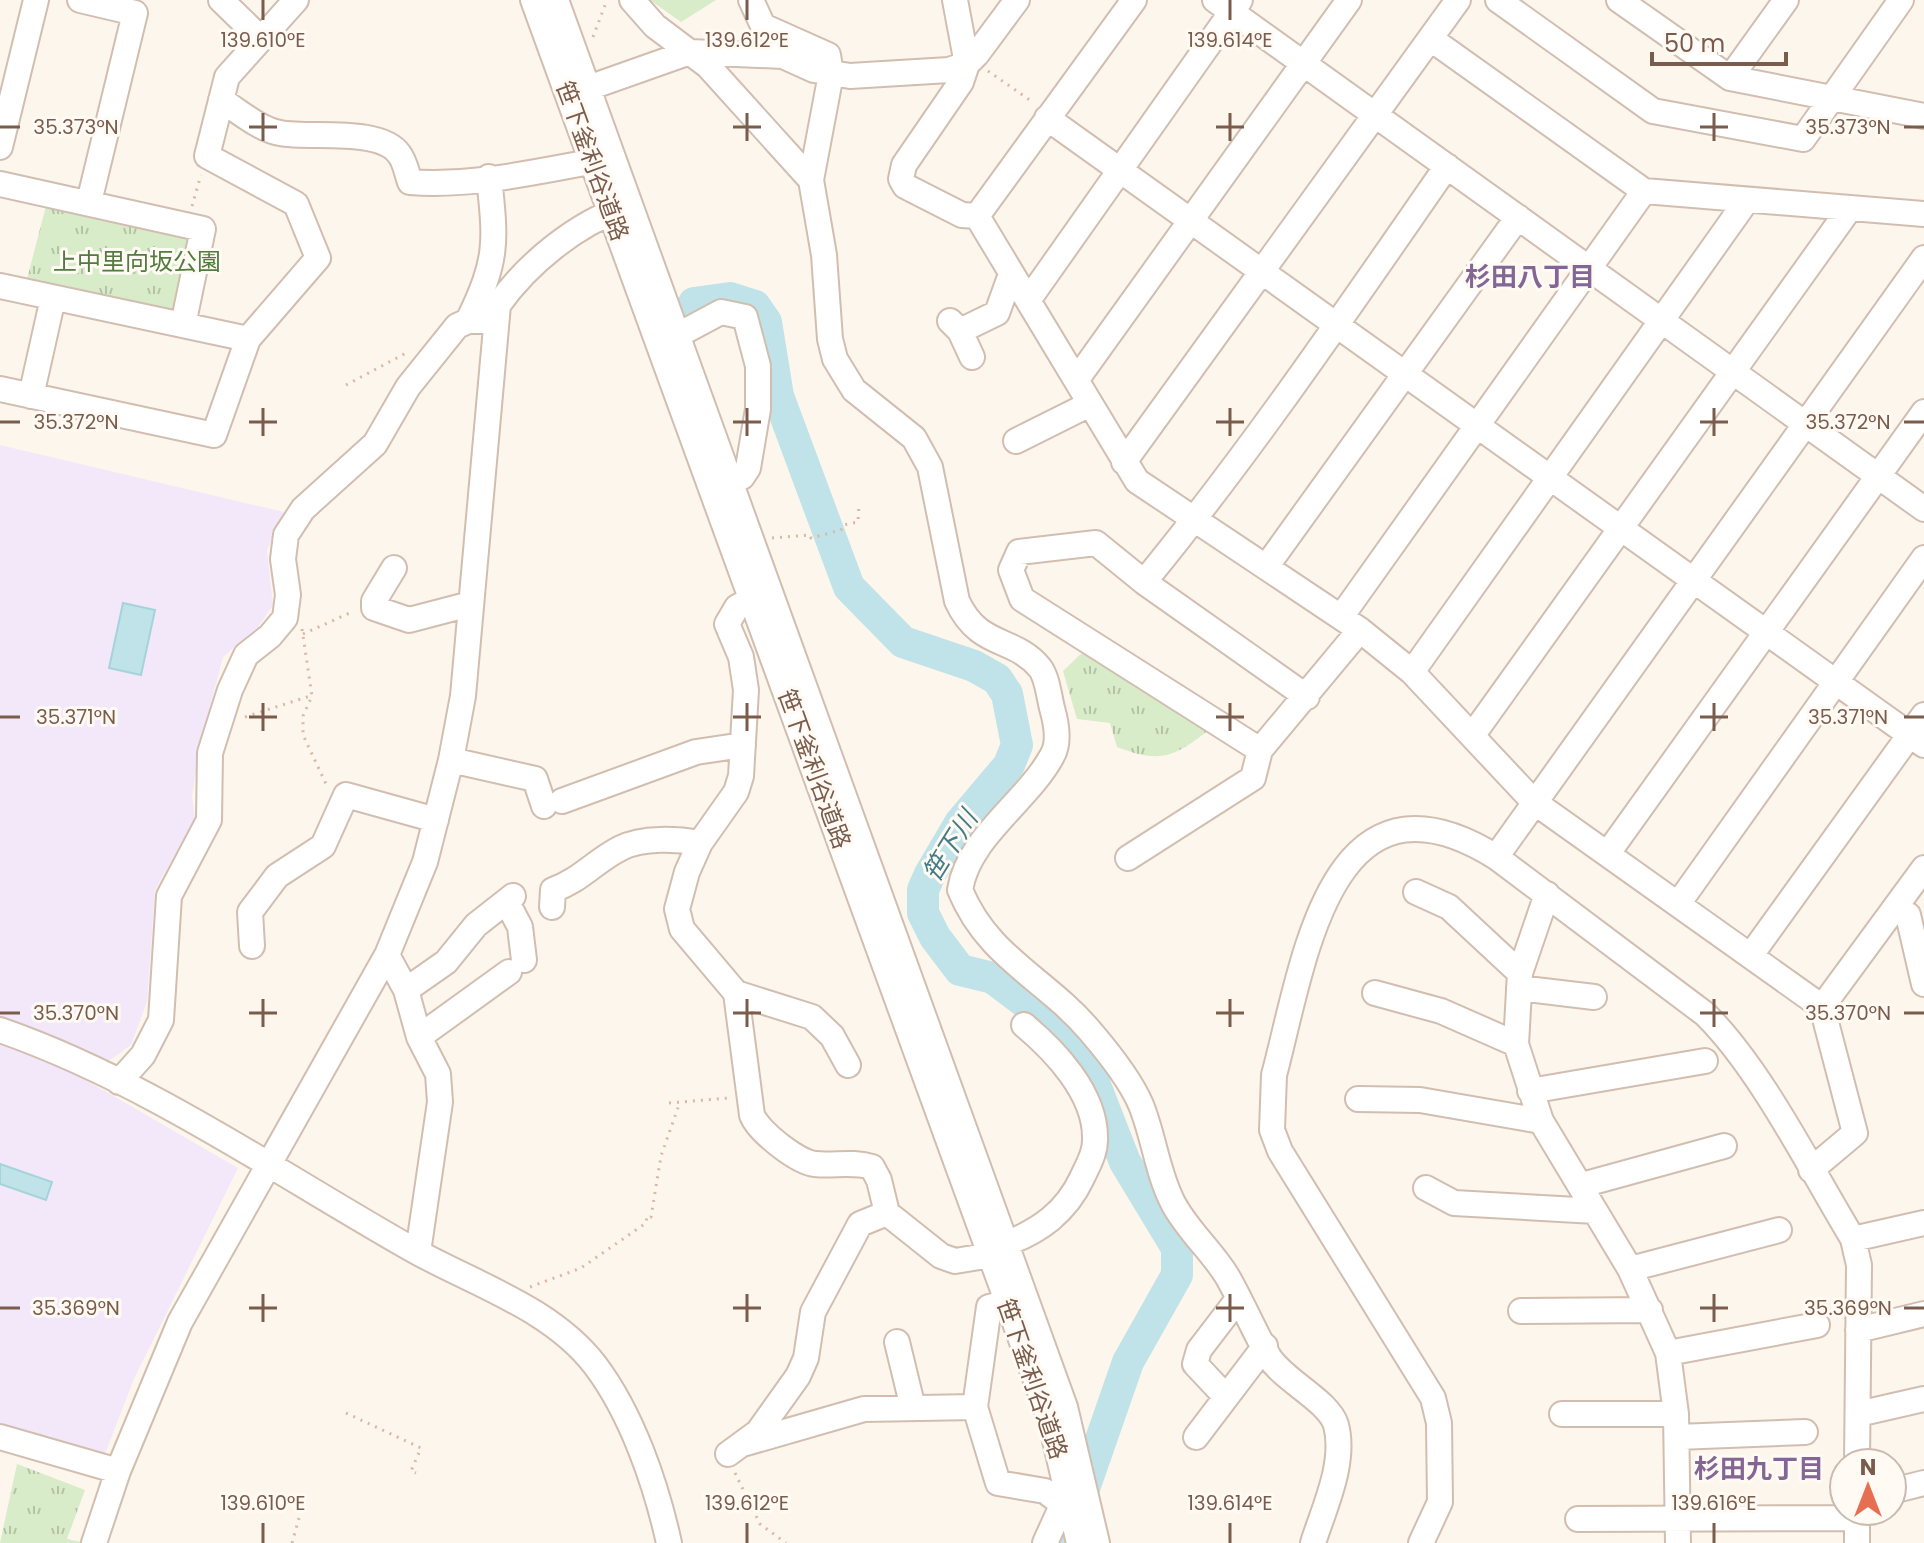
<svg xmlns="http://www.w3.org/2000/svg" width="1924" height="1543" font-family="Poppins,'Noto Sans JP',sans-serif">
<defs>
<pattern id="park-tufts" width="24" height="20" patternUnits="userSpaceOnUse" patternTransform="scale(2)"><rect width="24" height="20" fill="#d8ecc9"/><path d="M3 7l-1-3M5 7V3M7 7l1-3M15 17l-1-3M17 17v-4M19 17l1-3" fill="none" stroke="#b4c2a5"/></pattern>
</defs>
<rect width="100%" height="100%" fill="#fdf6ec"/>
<path fill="#f3e8fa" d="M0 445 284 512 267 550 273 605 258 627 223 657 201 740 192 796 195 818 155 890 147 1002 131 1045 109 1061 0 1019Z
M0 1045 65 1068 238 1168 134 1379 103 1459 0 1429Z"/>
<path fill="#d8ecc9" d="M650 0H716L681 22Z"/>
<path fill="url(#park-tufts)" d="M47 202 193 231 178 313 27 279Z
M1087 648 1209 730C1174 757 1161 764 1117 747L1110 723 1077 719 1063 671Z
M17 1464 85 1490 67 1539 86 1543H0Z"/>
<path fill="#bfe3e8" stroke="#a5d3da" stroke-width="2" d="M123 603 155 610 141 675 109 668Z
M0 1164 52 1182 46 1200 0 1184Z"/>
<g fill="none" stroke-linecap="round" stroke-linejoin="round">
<path stroke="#bfe3e8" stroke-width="32" d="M694 303 730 298 755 306 766 322 778 396 849 587 903 642 974 666 997 679 1007 694 1017 745 1009 765 960 823 930 874 923 890V913L935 937 960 970 993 978 1030 1006 1078 1055 1093 1080 1125 1162 1177 1248V1275L1128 1362 1065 1543"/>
<defs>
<path id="minor" d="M80 0 135 13 89 202
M221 0 261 39
M533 0 1050 1419 1079 1543
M556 0 1065 1407 1097 1543
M632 0 655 26 708 66 811 180 824 255 830 339 835 359 854 390 914 438 930 467 957 601C979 649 1014 636 1040 668 1047 677 1049 696 1052 708 1056 722 1060 743 1052 756 1027 802 968 837 960 890 988 958 1045 978 1090 1031 1108 1052 1130 1079 1141 1105 1154 1137 1157 1172 1173 1203 1187 1230 1211 1250 1227 1276 1242 1302 1254 1331 1269 1357 1284 1381 1329 1401 1336 1425 1346 1463 1324 1508 1313 1543
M751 0 763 26 828 55 831 74 811 180
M955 0 967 64 961 82 904 165 901 179 905 186 962 215 977 216 1137 481 1360 630 1412 672 1534 802 1822 1007 1855 1133 1811 1170
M1215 0 1924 509
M1498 0 1653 111 1803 139 1901 0
M1619 0 1730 78 1924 116
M1431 39 1644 191 1924 214
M1730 78 1786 0
M574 93 690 52 783 56 814 70 850 76 949 70 967 64 977 54 1017 0
M221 100C240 112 259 129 280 133 310 139 380 127 399 154 405 161 407 174 410 182 476 187 543 170 607 159
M1047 118 1924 745
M0 147 36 0
M0 184 203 229 183 325
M977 216 1134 0
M0 286 248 339 214 435 0 389
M1029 299 1240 0
M468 321C498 259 496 244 489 177
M950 321 960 331 972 357
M960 331 997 313 1011 274
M678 335 721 312 745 317 758 366V409L748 468 742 477 730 482
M248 339 318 258 296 204 207 156 227 77 296 0
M1077 379 1349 0
M31 396 53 298
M1016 441 1088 405
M1124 462 1458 0
M1266 567 1518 217
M394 568 374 601V608L409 620 470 604
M1144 582C1253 449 1349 307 1447 166
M767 591 737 607 727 624 741 657 746 690 741 776 736 792 700 843 687 872 677 909 682 929 736 993 752 1115C758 1131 797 1162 815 1164 834 1166 853 1161 872 1167L879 1180 887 1213
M1341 617 1644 191
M1412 672 1747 200
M1472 736 1850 208
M1260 750 1022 599 1011 570 1019 552 1096 543 1144 582 1307 697
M451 760 535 779 544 806
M562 801 696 752 743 745
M1608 853 1924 412
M1496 857 1924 258
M1128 858 1253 778 1260 750 1360 630
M1416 892 1449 907 1520 973
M1547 894 1520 973 1516 1044 1541 1121 1630 1269 1668 1353 1676 1414 1678 1543
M507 902 520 927 524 960
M1678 904 1924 558
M552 907 553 890C581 880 595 861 621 848 643 837 677 839 700 843
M1908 915 1924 984
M252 946 250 912 277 876 323 846 346 795 436 820
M387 955 406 990 419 1037 438 1074 440 1102 418 1252
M1751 955 1924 715
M1519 988 1594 997
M406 990 446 962 476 925 513 896
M736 993 812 1017 832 1036 848 1065
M1375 993 1441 1011 1516 1044
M1822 1007 1924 868
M0 1030C147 1081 282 1176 417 1252 477 1285 552 1309 595 1365 632 1414 656 1484 669 1543
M419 1037 509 972
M119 1082 143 1055 161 1020 169 896 209 820 210 753 230 690 246 655 270 636 285 618 288 595 283 559 286 535 303 509 375 444 408 387 457 326 468 321H495
M1530 1091 1705 1061
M1358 1099 1420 1100 1541 1121
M1582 1185 1724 1146
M1426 1188 1454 1203 1595 1211
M1853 1239 1924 1223
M1005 1244C1040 1231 1066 1212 1082 1178 1088 1165 1096 1152 1095 1137 1095 1093 1055 1051 1024 1025
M1630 1269 1779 1230
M1021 1298 989 1307 975 1407 998 1483 1045 1491 1061 1503
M1521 1311 1650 1310
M1858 1330 1924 1314
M897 1342 913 1408
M1668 1353 1817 1325
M1226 1397 1195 1364 1199 1350 1238 1299
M1562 1414H1676
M1858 1414 1924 1399
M0 1437 118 1471
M1196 1437 1265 1346
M1677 1437 1805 1432
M746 1443 864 1409 975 1407
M728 1454 758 1432 798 1376 806 1358 813 1312 860 1224 887 1213 941 1256 955 1261 991 1255
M1892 1491 1924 1483
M1857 1511V1543
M1578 1519 1857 1518
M94 1543 118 1471 180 1322 387 955 425 862 451 760 463 696 498 305C528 263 576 224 625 207
M1045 1543 1069 1490
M1421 1543 1440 1502 1439 1423 1433 1398 1280 1151 1272 1130 1274 1075C1304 964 1329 753 1496 857L1705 1014C1761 1069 1811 1170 1853 1239L1859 1265 1857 1463"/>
</defs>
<use href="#minor" stroke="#d1beb0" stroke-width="28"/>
<path stroke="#d9b8a5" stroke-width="3" stroke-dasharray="2 6" stroke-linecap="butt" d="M593 37 607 0
M988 71 1034 103
M192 206 201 175
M346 385 408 352
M772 538 810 535 811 538 841 530 843 525 858 522 859 504
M302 629 312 696 303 716V735L327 786
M303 634 354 611
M245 717 310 696
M669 1103 729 1098
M530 1287 581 1268 646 1223 647 1216 651 1217 661 1156 680 1102
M346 1413 421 1448 411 1471 416 1473
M735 1473 760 1524 786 1543
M292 1543 299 1518"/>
<use href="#minor" stroke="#fff" stroke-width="24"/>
</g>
<path fill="none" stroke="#7a5c4d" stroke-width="3" d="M263 0V20M747 0V20M1230 0V20M263 113V141M747 113V141M1230 113V141M1714 113V141M0 127H20M249 127H277M733 127H761M1216 127H1244M1700 127H1728M1904 127H1924M263 408V436M747 408V436M1230 408V436M1714 408V436M0 422H20M249 422H277M733 422H761M1216 422H1244M1700 422H1728M1904 422H1924M263 703V731M747 703V731M1230 703V731M1714 703V731M0 717H20M249 717H277M733 717H761M1216 717H1244M1700 717H1728M1904 717H1924M263 999V1027M747 999V1027M1230 999V1027M1714 999V1027M0 1013H20M249 1013H277M733 1013H761M1216 1013H1244M1700 1013H1728M1904 1013H1924M263 1294V1322M747 1294V1322M1230 1294V1322M1714 1294V1322M0 1308H20M249 1308H277M733 1308H761M1216 1308H1244M1700 1308H1728M1904 1308H1924M263 1523V1543M747 1523V1543M1230 1523V1543M1714 1523V1543"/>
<g text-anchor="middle" stroke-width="6" stroke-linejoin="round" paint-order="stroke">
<g font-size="24" fill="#7a5c4d" stroke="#fffaf3">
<text transform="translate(592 161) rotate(70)" y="8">笹下釜利谷道路</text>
<text transform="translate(814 769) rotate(70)" y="8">笹下釜利谷道路</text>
<text transform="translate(1032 1379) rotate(71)" y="8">笹下釜利谷道路</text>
</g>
<g font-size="24" fill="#537a41" stroke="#fffaf3">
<text x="137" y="270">上中里向坂公園</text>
</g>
<g font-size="26" font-weight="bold" fill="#846695" stroke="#fffaf3">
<text x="1530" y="286">杉田八丁目</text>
<text x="1759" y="1478">杉田九丁目</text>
</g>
<g font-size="26" font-style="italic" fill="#437c86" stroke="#fffaf3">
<text transform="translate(950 846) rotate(-58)" y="9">笹下川</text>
</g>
</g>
<g font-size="20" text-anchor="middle" fill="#7a5c4d" stroke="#fffaf3" stroke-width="6" stroke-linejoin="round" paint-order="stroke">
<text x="263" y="47">139.610°E</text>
<text x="747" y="47">139.612°E</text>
<text x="1230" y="47">139.614°E</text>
<text x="76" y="134">35.373°N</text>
<text x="1848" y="134">35.373°N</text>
<text x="76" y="429">35.372°N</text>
<text x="1848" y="429">35.372°N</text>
<text x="76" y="724">35.371°N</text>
<text x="1848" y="724">35.371°N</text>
<text x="76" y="1020">35.370°N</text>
<text x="1848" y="1020">35.370°N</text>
<text x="76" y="1315">35.369°N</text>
<text x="1848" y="1315">35.369°N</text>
<text x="263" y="1510">139.610°E</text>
<text x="747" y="1510">139.612°E</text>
<text x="1230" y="1510">139.614°E</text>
<text x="1714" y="1510">139.616°E</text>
</g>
<g transform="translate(1868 1487)"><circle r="38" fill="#fffaf3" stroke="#cabbb1" stroke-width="2"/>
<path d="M0-6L14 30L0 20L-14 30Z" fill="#e76f51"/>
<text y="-12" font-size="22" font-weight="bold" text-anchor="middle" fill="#7a5c4d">N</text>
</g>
<path d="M1652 52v12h134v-12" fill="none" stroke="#7a5c4d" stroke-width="4"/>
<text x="1664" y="52" font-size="24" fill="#7a5c4d" stroke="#fffaf3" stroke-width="6" paint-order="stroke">50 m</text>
</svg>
